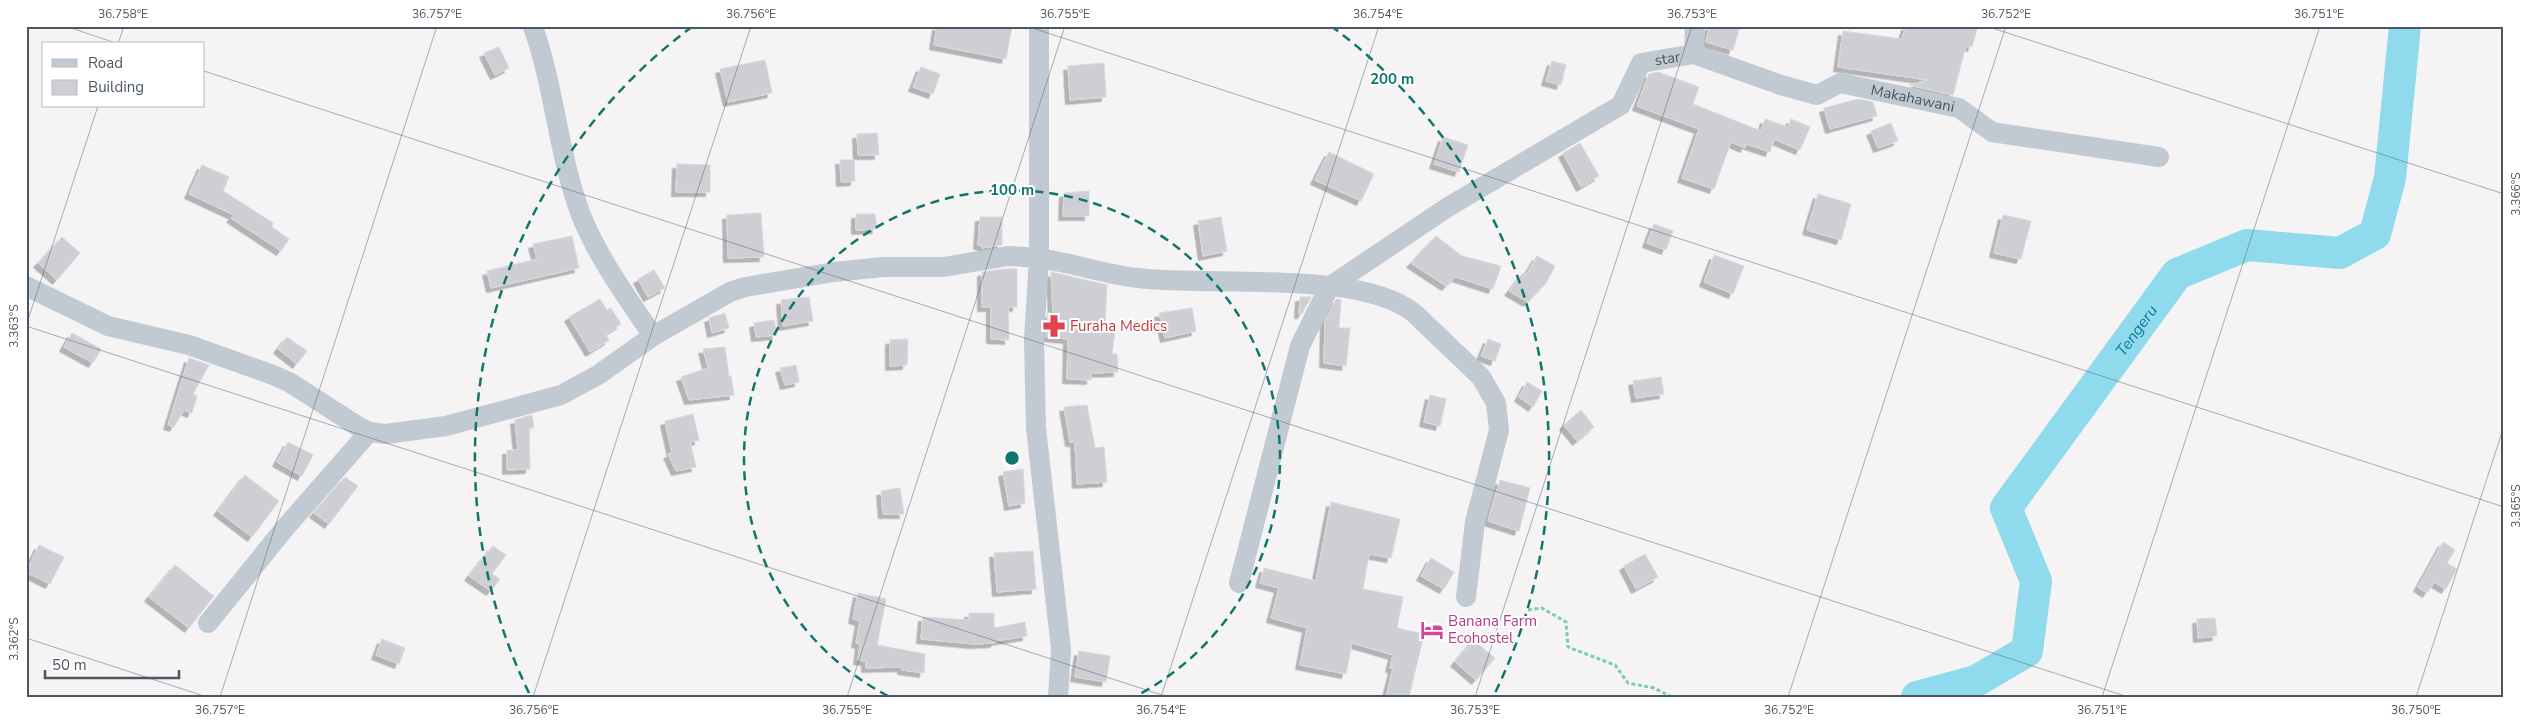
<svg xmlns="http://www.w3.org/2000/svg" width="2530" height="723" font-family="'Nunito Sans',sans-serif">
<defs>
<filter id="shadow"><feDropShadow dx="-4.5" dy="4.5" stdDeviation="0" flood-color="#0004"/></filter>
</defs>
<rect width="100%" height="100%" fill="#f5f3f3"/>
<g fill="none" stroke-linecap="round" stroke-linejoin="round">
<path stroke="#90daee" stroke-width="32" id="s1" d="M1917 697 1976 681 2027 651 2036 581 2006 508 2177 274 2247 245 2340 253 2375 234 2390 178 2405 26"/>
</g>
<path fill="#cdcfd5" stroke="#d7d9de" filter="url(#shadow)" d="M937 26H1012L1006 59 934 45Z
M1710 26H1740L1733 50 1706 42Z
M1906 26H1978L1972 47 1966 46 1953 95 1909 85 1928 80 1838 67 1843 31 1902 39Z
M499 47 509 68 495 75 484 53Z
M765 60 772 93 728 102 720 69Z
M1552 61 1566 65 1561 85 1546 81Z
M1104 63 1106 97 1070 100 1068 66Z
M921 67 940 74 933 94 913 87Z
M1658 72 1699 87 1693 104 1761 131 1765 119 1788 127 1791 119 1810 127 1800 150 1774 139 1770 152 1746 144 1745 148 1731 142 1714 189 1682 178 1699 129 1637 106 1649 74Z
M1858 99 1873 102 1877 116 1830 129 1824 108Z
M1891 123 1898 141 1878 148 1871 131Z
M877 133 879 155H858L857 134Z
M1443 137 1468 145 1459 172 1434 164Z
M1580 143 1599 176 1581 187 1563 153Z
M1329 152 1374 174 1361 201 1315 180Z
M840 160H854L855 181 841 182Z
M677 164 710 165V192H676Z
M202 165 229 177 223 191 273 223 272 227 289 239 281 251 231 218 234 215 189 194Z
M1089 191V216H1063L1064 193Z
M1818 194 1851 204 1841 240 1807 230Z
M761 213 764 257 728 258 727 215Z
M856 214H875L877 229 856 230Z
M2003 215 2031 221 2021 259 1994 253Z
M980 217H1002V245L982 248V245H978Z
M1221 217 1227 251 1203 256 1198 221Z
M1654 224 1673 231 1666 250 1647 243Z
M572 236 579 268 491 288 487 271 537 259 533 244Z
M1436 236 1462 256 1501 266 1493 289 1456 277 1446 286 1411 263Z
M62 237 80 253 57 280 38 263Z
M1714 255 1744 266 1733 294 1704 282Z
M1537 256 1555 266 1546 283 1528 302 1509 291 1523 273 1526 275Z
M1004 269H1017V307H1008L1009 340 991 339V307H982V272Z
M654 270 665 288 648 297 638 279Z
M1051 272 1107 285 1105 322 1116 324 1112 354H1117L1118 372 1091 373V380L1067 379 1068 339 1046 337 1048 313 1053 314Z
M809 297 813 321 783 326 781 300Z
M1300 297H1311L1302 314H1299Z
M600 299 607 310 611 308 621 324 606 334 609 340 590 352 569 317Z
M1336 299 1341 300 1339 328H1350L1346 366 1324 363 1325 321Z
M1192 308 1196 331 1165 338 1159 313Z
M725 313 729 328 712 333 709 318Z
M774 320 777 335 756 337 754 323Z
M72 333 101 349 93 363 64 347Z
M287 337 307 351 297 364 278 349Z
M908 339 907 365 890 366V340Z
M1488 339 1501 344 1495 361 1481 356Z
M725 347 729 377 731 376 734 395 689 400 681 377 708 368 703 349Z
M189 358 209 365 193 394 197 396 192 413 184 410 174 427 168 425Z
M796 365 799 382 785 385 780 368Z
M1661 377 1664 394 1636 398 1633 381Z
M1527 382 1542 391 1533 407 1519 397Z
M1430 395 1446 399 1440 426 1424 422Z
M1087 405 1095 448 1104 447 1107 482 1077 484 1075 442H1070L1064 407Z
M1581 410 1594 427 1577 441 1564 425Z
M693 414 699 440 690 442 696 467 676 471 668 454 672 453 665 421Z
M532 415 534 428H529L530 469 507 470V450H518L515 420Z
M288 442 313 455 302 476 277 462Z
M1023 469 1025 503 1009 506 1003 472Z
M245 475 279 501 252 537 218 511Z
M345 477 358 486 329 524 314 513Z
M1500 480 1530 488 1519 531 1488 521Z
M900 488 904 514H883L881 491Z
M1331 502 1400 519 1391 558 1369 554 1363 589 1403 597 1397 628 1424 634 1409 697H1386L1393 668H1390L1393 655 1352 643 1346 674 1300 665 1307 628 1271 618 1279 588 1260 583 1264 568 1316 581Z
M2443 542 2455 550 2447 563 2457 569 2446 589 2434 582 2427 593 2418 587Z
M39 545 64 557 50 584 26 572Z
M493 546 506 555 492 574 500 579 491 591 469 576Z
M1033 551 1036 589 997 592 994 553Z
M1645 554 1658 577 1636 589 1624 566Z
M1431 558 1454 572 1444 589 1421 576Z
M175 565 214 596 189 628 149 597Z
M858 593 886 599 877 645 925 654 924 673 902 670V667L866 668V661L858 660 860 644 856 643 860 621 853 619Z
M969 613H994V628L1025 622 1027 636 995 641V643L974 644 921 639 923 617 969 620Z
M2215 618 2217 636 2198 638 2197 619Z
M382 639 405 648 399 664 376 655Z
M1473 640 1495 658 1476 680 1455 662Z
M1079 651 1110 656 1106 682 1075 677Z"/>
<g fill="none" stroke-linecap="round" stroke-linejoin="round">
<path stroke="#7ad0a6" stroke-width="3" stroke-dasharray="4 2.5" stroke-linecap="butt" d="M1528 610 1542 608 1566 622 1568 647 1615 665 1628 683 1654 688 1672 697"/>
<g stroke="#c1cad2" stroke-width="20">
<path d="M1039 26V258L1034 340 1036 428 1061 649 1058 697"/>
<path id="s2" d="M1695 26 1694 54 1781 85 1817 95 1840 83 1959 108 1992 132 2159 157"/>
<path d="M533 27C555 89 558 154 581 215 598 258 627 297 653 336"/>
<path d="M26 286 108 326 189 345 273 375 289 382 359 427 369 432 386 434 446 426 561 395 598 375 653 336 730 292 745 287 834 272 883 267H944L1008 256 1025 257C1063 259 1100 274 1138 278 1208 287 1359 269 1414 313L1481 377 1496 403 1499 430 1475 522 1466 597"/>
<path id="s3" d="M1239 583 1300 346 1329 287 1448 207 1621 105 1641 63 1694 54"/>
<path d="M208 623 285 528 369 432"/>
</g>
</g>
<path fill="none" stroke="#4a5661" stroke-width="1" stroke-opacity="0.45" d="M65 26 119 44M1026 26 2504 507M1986 26 2504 194M118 44 124 26M204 71 2128 697M26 326 98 106M26 326 1168 697M26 638 207 697M220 697 437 26M533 697 751 26M847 697 1065 26M1161 697 1379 26M1475 697 1692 26M1788 697 2006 26M2102 697 2320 26M2416 697 2504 426"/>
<g fill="none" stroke="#0f766e" stroke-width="2.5" stroke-dasharray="9 6">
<path d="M888 696A268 268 0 1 1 1136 696"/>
<path d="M529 693A537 537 0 0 1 693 26M1331 26A537 537 0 0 1 1495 693"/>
</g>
<defs>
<symbol id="pharmacy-bare" viewBox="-9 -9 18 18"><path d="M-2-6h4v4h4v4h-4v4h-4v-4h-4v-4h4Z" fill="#e0444e" stroke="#fff" stroke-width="2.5" paint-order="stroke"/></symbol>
<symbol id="hotel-bare" viewBox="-9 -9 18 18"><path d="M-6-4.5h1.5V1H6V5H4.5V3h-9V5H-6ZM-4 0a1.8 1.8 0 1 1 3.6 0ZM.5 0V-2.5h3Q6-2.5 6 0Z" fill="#d1479c" stroke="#fff" stroke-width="2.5" paint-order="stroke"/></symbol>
</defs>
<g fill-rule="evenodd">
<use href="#pharmacy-bare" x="1038" y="310" width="32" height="32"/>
<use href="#hotel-bare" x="1416" y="614" width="32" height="32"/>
</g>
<g text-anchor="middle" stroke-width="4" stroke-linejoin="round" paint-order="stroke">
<g font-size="15" fill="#4a5661" stroke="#fff">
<text dy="5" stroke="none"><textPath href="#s3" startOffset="728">star</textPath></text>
<text dy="5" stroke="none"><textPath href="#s2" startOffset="258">Makahawani</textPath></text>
</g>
<g font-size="15" fill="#be3a42" stroke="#fff" text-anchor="start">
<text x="1070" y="331">Furaha Medics</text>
</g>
<g font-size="15" fill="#b23c85" stroke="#fff" text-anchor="start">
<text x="1448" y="626">Banana Farm<tspan x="1448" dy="17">Ecohostel</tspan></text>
</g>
<g font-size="16" font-style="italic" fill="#0c7c9b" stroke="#fff">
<text dy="6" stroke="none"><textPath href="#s1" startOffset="490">Tengeru</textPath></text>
</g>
</g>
<circle cx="1012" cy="458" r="8" fill="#0f766e" stroke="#fff" stroke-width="2.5"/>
<g font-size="15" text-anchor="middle" font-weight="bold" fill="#0f766e" stroke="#fff" stroke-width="4" stroke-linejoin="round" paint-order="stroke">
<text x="1392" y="84">200 m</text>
<text x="1012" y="195">100 m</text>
</g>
<rect width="2530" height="723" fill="none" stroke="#ffffff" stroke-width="55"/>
<rect x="42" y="42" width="162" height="65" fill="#ffffff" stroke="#b7bbc0"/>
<rect x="52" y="59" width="25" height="8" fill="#c1cad2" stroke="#b7bbc0"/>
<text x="88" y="68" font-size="15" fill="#4a5661">Road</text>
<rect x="52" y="80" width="25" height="15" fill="#cdcfd5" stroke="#b7bbc0"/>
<text x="88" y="92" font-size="15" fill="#4a5661">Building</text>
<path d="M45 670v8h134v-8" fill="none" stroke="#4a5661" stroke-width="2.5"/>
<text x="52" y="670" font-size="15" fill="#4a5661" stroke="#ffffff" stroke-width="4" paint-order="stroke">50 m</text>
<rect x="28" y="28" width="2474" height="668" fill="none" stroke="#4a5661" stroke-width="2"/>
<g font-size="12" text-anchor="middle" fill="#4a5661">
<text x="123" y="18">36.758°E</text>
<text x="437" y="18">36.757°E</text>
<text x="751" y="18">36.756°E</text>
<text x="1065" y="18">36.755°E</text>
<text x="1378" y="18">36.754°E</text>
<text x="1692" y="18">36.753°E</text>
<text x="2006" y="18">36.752°E</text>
<text x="2319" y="18">36.751°E</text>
<text transform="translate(2516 194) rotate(-90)" y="4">3.366°S</text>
<text transform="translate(14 326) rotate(-90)" y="4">3.363°S</text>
<text transform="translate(2516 506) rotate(-90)" y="4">3.365°S</text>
<text transform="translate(14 639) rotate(-90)" y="4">3.362°S</text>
<text x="220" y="714">36.757°E</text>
<text x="534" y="714">36.756°E</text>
<text x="847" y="714">36.755°E</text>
<text x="1161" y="714">36.754°E</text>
<text x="1475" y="714">36.753°E</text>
<text x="1789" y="714">36.752°E</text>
<text x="2102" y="714">36.751°E</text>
<text x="2416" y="714">36.750°E</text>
</g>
</svg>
